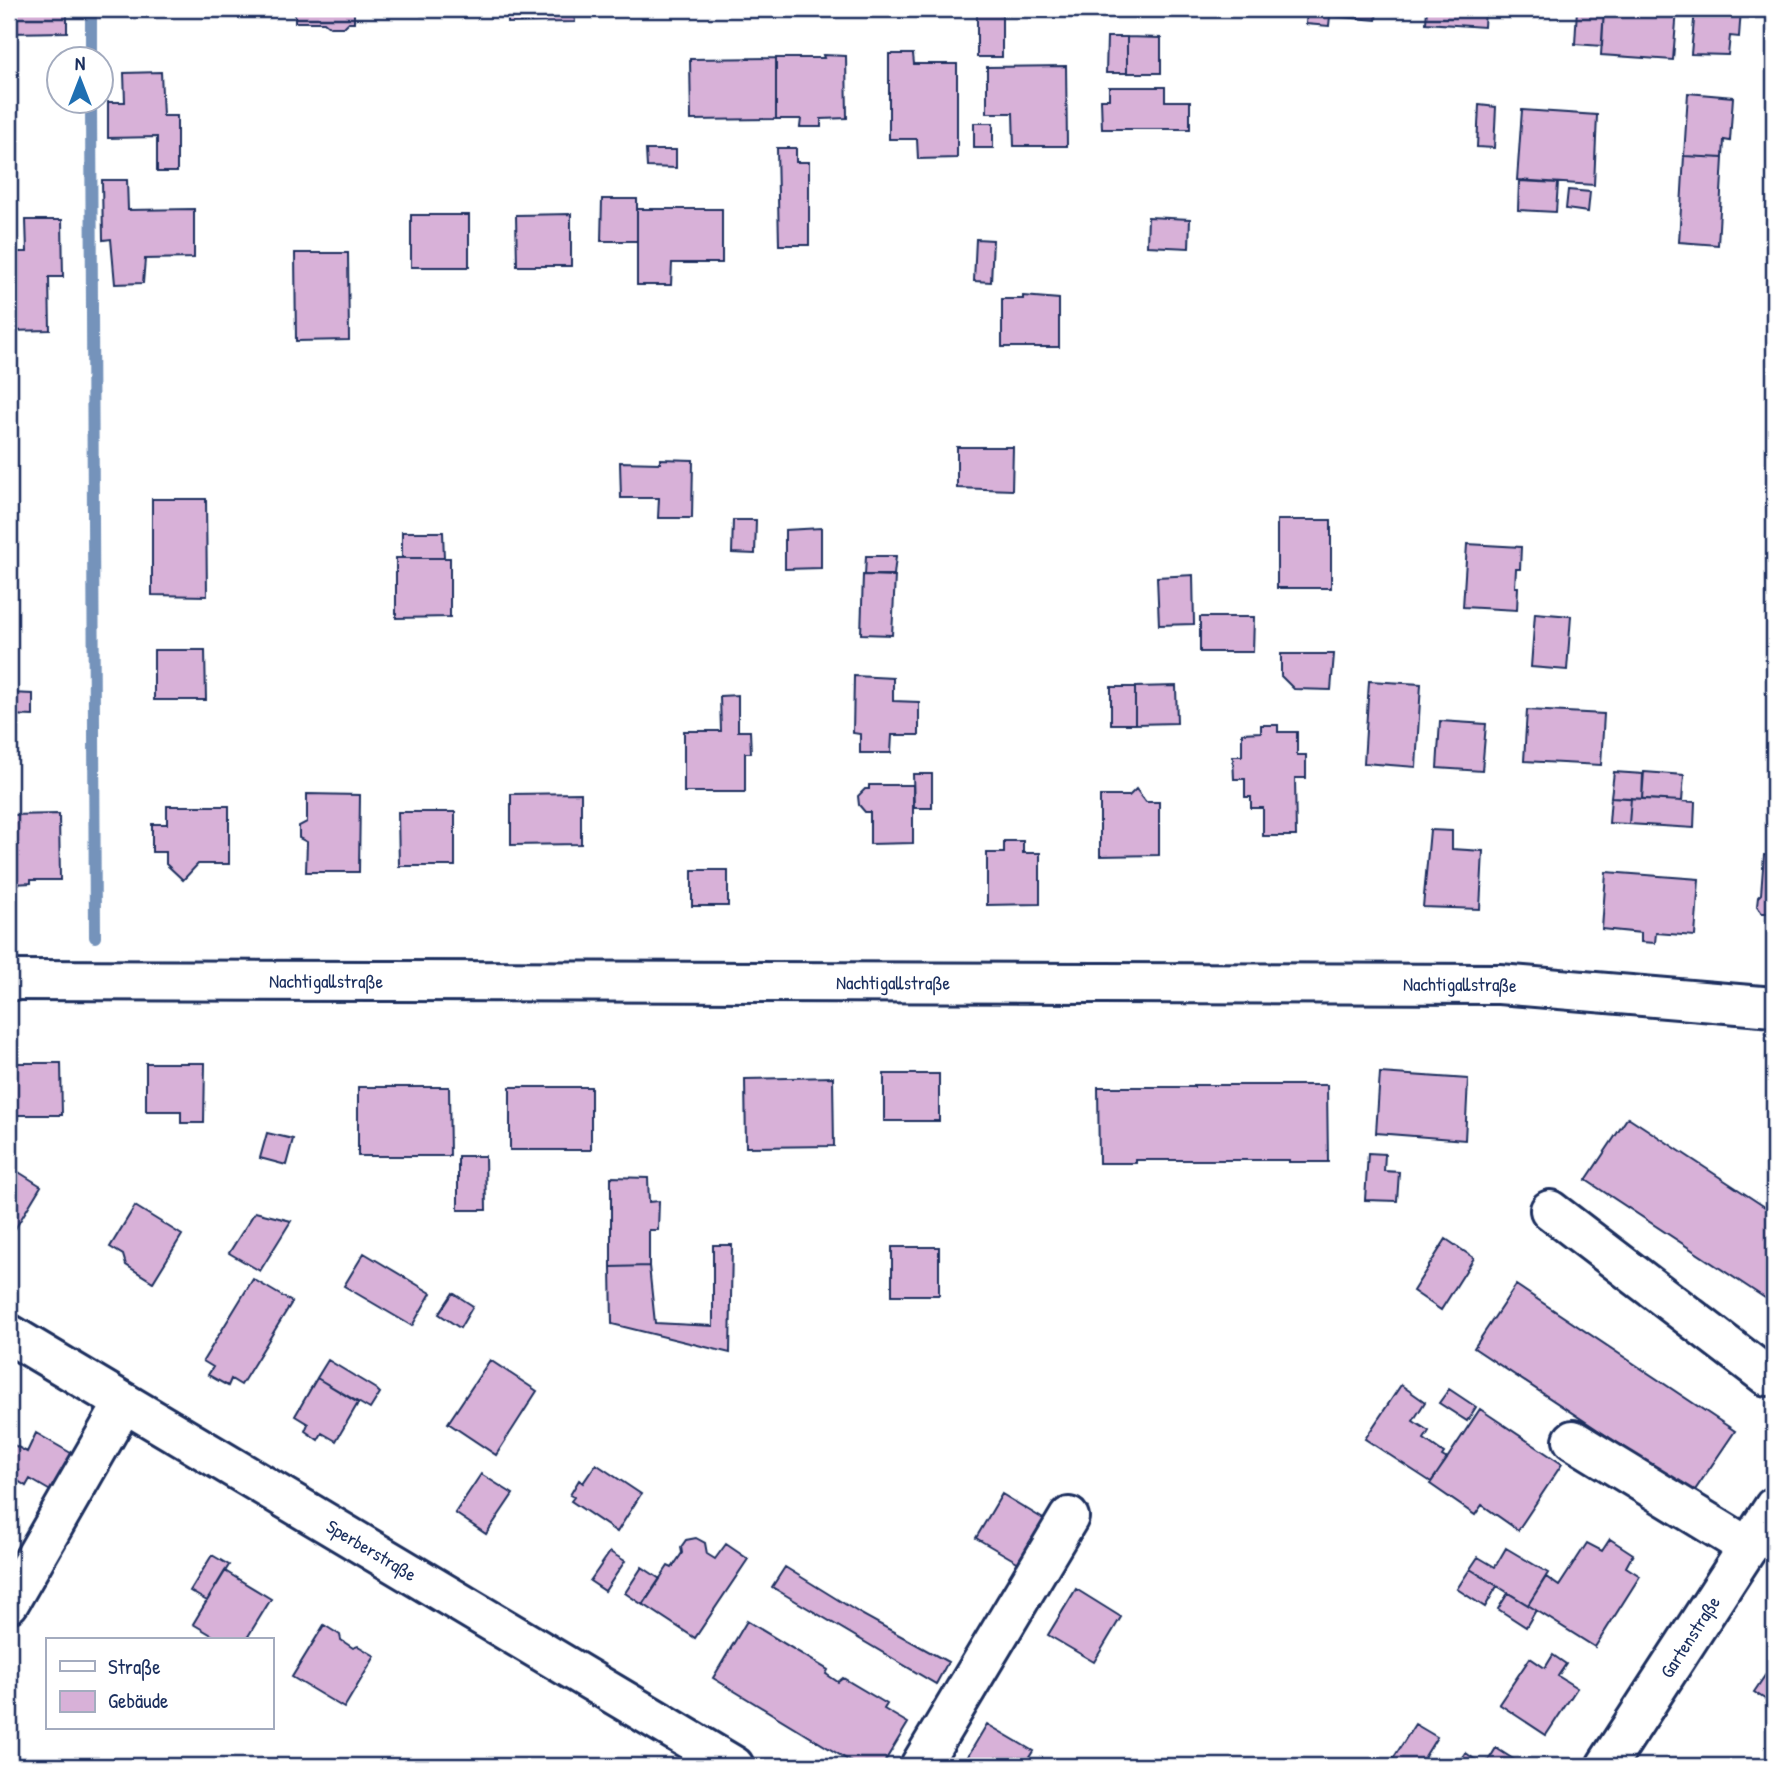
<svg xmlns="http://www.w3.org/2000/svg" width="1783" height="1775" font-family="'Patrick Hand',sans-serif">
<rect width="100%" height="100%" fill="#fff"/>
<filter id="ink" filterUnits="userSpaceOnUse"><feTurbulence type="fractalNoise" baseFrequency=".0143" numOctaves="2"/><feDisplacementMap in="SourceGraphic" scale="14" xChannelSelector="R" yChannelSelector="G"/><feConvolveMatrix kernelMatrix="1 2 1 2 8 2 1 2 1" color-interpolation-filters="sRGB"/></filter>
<g filter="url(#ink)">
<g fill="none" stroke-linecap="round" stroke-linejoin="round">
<path stroke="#7493bb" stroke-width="12" d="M91 9V60
M91 102 95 937"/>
</g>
<path fill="#d8b1d8" stroke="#1b2f5e" stroke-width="2" d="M9 9H67V32L9 33Z
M295 9H354V22H349L344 27H330L324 22H295Z
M399 9H443V10H439V15H421L420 10Z
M508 9H574L575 22 508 23Z
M977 9H1012V14H977Z
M1307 9H1377L1376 20 1330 16 1329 26 1306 24Z
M1427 9H1485L1484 27 1426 23Z
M1577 9H1604L1602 46 1575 44Z
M1604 9H1677L1673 60 1601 55Z
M1695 9H1741L1739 37 1730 36 1728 55 1691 54Z
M977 14H1002V57H977Z
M1107 37H1127V73H1106Z
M1127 37 1161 38V73H1127Z
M889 54H913L914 64H957V158L918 159 917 139H889Z
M823 55 846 56 847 118 821 119V127H800L801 119H776V58H824Z
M776 58V119L691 120 690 59Z
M1066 66 1067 146H1014L1013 113H987V67Z
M161 72 163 116H177V172H157V137L108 138V102H125L124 73Z
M1109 87H1165V101H1190V129H1102L1101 99H1109Z
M1688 93 1733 97 1730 141 1724 140 1723 158 1684 156Z
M1479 105 1496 107 1494 148 1477 147Z
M1522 110 1597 115 1594 185 1517 180Z
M974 123H993V148H974Z
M777 148H796V162H809V245H779Z
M646 150H676V168L647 167Z
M1684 156 1723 158 1718 245 1679 242Z
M102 180H127L128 210 194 209V258L145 259 143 283 115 284 111 239 103 240Z
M1519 181 1558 183 1556 212 1518 210Z
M1568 190 1590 192 1588 212 1566 209Z
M602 199H637V241H601Z
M637 209H722V263H672L671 285H637Z
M571 214V266H517L516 215Z
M411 215H469V267H411Z
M1148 217 1190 219 1189 248 1147 246Z
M26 220H62L63 277H49L50 330 9 331V252H27Z
M976 239 993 240 991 282 974 281Z
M295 253H348L349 340 296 341Z
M1023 296 1059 299V347H1002V299H1023Z
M957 447H1013L1012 490 957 488Z
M660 459 693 460 692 518H658L659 498H621L620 462 660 463Z
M152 499H206L207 596 152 595Z
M733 520H756L755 554 732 553Z
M1277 520H1331V588H1277Z
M821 528V568L785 569V530Z
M402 532H443L444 558H402Z
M1467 544 1521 547 1520 569H1516L1515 587H1518L1517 610 1463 607Z
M866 556H896L894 575H865Z
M396 558H450V617L396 618Z
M863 575 895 576 892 635 861 634Z
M1193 575 1194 624 1159 625 1157 577Z
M1535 613 1571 616 1567 670 1531 667Z
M1200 617H1254L1253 652H1200Z
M154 650H205L206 700H154Z
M1281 654H1334L1331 690 1294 689 1281 676Z
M854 676 893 678V701L919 702V735H892L891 753H860V734L853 733Z
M1369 681 1421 684 1416 767 1364 763Z
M1176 686 1177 723 1135 724V687Z
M1111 687H1135V724H1111Z
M10 693 33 694V716L9 715Z
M738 695V731H750L751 753H745V792H684V731H721L720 696Z
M1527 710 1604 714 1601 765 1524 761Z
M1440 721 1486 724 1482 771 1437 768Z
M1261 725H1278V732H1297V755H1306V778H1295L1296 836H1263V808H1251V797H1245V779H1234L1233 756H1242V733L1261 732Z
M1614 772 1643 774 1642 799 1611 797Z
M1644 772 1684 775 1682 801 1642 799Z
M913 774H932V808H914Z
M869 785H913V843L870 844V812H865L859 805 858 796 865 789H869Z
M1136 789 1146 802H1159V855L1100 856V796H1129Z
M581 793V844L511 845V794Z
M307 794 360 795 359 872H306L307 842 299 838V826L307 822Z
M1611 797 1631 798 1629 824 1609 823Z
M1631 798 1695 802 1694 828 1629 824Z
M167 806H229V864H198L183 880 166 864V852H152V824H167Z
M398 812H455V866H399Z
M59 814 60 880H31V883L13 884V880H9V815Z
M1430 830 1452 831V849L1483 851 1480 909 1423 907Z
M1004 841H1023V853H1040V904L987 905V853H1004Z
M1764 855 1774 856V911L1771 913H1762L1757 906 1758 897 1761 894Z
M692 870H728V906H692Z
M1606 872 1699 879 1695 936 1656 933 1655 943 1641 942V933L1602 929Z
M9 1063H61L62 1115H9Z
M146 1063H205L204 1123H181V1111H146Z
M1380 1073 1468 1079 1465 1140 1376 1133Z
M884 1074H939V1121H884Z
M833 1077 834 1146 746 1147 745 1079Z
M1194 1085H1327L1328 1162H1289V1160H1136V1163H1099L1098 1087H1194Z
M358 1087H449L450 1156H358Z
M510 1087H591V1150H510Z
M1628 1117 1774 1213V1304L1586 1180Z
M267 1133 293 1139 286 1165 260 1158Z
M1368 1153 1385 1154 1384 1171 1399 1172 1397 1201 1365 1200Z
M458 1156H485L486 1210H458Z
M9 1166 41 1186 9 1239Z
M611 1177 648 1178 649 1202 659 1201 658 1230H649V1266L611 1267Z
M135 1206 182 1235 153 1282 126 1265 123 1255 110 1247Z
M255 1212 291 1221 260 1271 229 1253Z
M1446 1239 1474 1258 1441 1310 1413 1291Z
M713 1245H732L730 1353 612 1324 611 1267 649 1266 655 1323 713 1326Z
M892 1247H939V1295H892Z
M364 1253 431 1293 412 1326 344 1286Z
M253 1279 292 1302 241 1385 231 1379 228 1386 208 1375 213 1367 203 1361Z
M1516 1285 1735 1431 1693 1493 1474 1348Z
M453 1293 473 1306 460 1328 439 1314Z
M328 1360 376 1389 380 1393 370 1409 317 1378Z
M490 1360 537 1391 496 1455 448 1423Z
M317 1378 358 1403 336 1441 322 1433 318 1440 305 1431 308 1424 295 1416Z
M1401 1385 1425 1402 1413 1421 1429 1431 1424 1439 1444 1453 1442 1456 1447 1459 1431 1482 1365 1439Z
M1449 1389 1476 1407 1467 1421 1439 1403Z
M1480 1409 1562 1464 1518 1530 1482 1505 1475 1515 1430 1484Z
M36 1433 76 1456 54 1493 30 1479 26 1486 10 1476 14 1470H18L9 1464V1455L14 1445 27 1452Z
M596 1464 641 1494 617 1532 571 1501 574 1497 570 1495 579 1480 583 1483Z
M481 1474 513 1494 486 1534 455 1513Z
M1002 1494 1045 1520 1019 1563 976 1538Z
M696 1538 705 1543 707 1554 715 1559 726 1544 748 1559 695 1638 643 1604 668 1566 672 1568 682 1553 681 1547 686 1540Z
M1610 1539 1633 1554 1626 1567 1640 1576 1595 1647 1528 1605 1546 1577 1559 1586 1587 1543 1602 1551Z
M1506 1548 1548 1573 1528 1605 1470 1569 1478 1557 1495 1567Z
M610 1552 625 1561 605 1591 590 1581Z
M212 1555 229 1565 207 1601 190 1591Z
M642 1567 660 1579 643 1605 625 1593Z
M785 1567 861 1614 948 1662 936 1684 772 1587Z
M1470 1569 1497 1586 1485 1607 1457 1589Z
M225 1571 271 1599 247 1638 248 1640H220L193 1624Z
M1076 1589 1121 1617 1094 1662 1048 1635Z
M1508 1593 1536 1610 1526 1627 1498 1609Z
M747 1621 828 1670 826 1674 838 1682 843 1678 887 1704 884 1709 908 1723 882 1766H858L713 1678Z
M324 1625 340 1635 341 1640 353 1648 358 1646 375 1656 344 1708 292 1677Z
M1553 1655 1566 1664 1558 1676 1577 1688 1546 1735 1499 1704 1530 1658 1545 1668Z
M1774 1662V1705L1754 1692Z
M987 1724 1033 1751 1024 1766H962Z
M1415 1724 1437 1737 1419 1766H1405L1393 1759Z
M1496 1748 1524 1766H1485Z
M1466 1753 1484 1766H1485H1457Z"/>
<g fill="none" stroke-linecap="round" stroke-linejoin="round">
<defs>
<g id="minor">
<path id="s1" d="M9 980 1499 984 1774 1007"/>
<path d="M1550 1210 1767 1376"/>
<path id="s2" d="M9 1334 734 1766"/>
<path d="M1573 1440 1748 1547"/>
<path d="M9 1603 124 1403"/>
<path d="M920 1766 1069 1517"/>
<path id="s3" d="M1606 1766 1774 1507"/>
</g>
</defs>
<use href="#minor" stroke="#1b2f5e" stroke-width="44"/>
<use href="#minor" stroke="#fff" stroke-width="38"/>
</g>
</g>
<g text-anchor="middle" stroke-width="5" stroke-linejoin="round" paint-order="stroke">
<g font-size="19" fill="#1b2f5e" stroke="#fff">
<text dy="7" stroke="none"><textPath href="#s1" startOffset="317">Nachtigallstraße</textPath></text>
<text dy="7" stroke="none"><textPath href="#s1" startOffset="884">Nachtigallstraße</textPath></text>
<text dy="7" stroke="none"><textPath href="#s1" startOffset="1451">Nachtigallstraße</textPath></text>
<text dy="7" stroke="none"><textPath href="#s2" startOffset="422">Sperberstraße</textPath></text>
<text dy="7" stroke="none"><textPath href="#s3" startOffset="154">Gartenstraße</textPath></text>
</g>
</g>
<rect width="1783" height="1775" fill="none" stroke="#fff" stroke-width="35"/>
<rect x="18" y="18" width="1748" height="1740" fill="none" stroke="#1b2f5e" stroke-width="2.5" filter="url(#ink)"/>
<rect x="46" y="1638" width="228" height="91" fill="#ffffff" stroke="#a4acbf" stroke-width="2"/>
<rect x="60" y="1661" width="35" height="10" fill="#ffffff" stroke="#a4acbf" stroke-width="2"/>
<text x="108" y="1674" font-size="21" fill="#1b2f5e">Straße</text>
<rect x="60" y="1691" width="35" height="21" fill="#d8b1d8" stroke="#a4acbf" stroke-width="2"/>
<text x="108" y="1708" font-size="21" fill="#1b2f5e">Gebäude</text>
<g transform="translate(80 80)"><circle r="33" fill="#ffffff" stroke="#a4acbf" stroke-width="2"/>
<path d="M0-5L12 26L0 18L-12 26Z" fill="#1f6fb2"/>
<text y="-10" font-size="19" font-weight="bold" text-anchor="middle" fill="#1b2f5e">N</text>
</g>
</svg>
